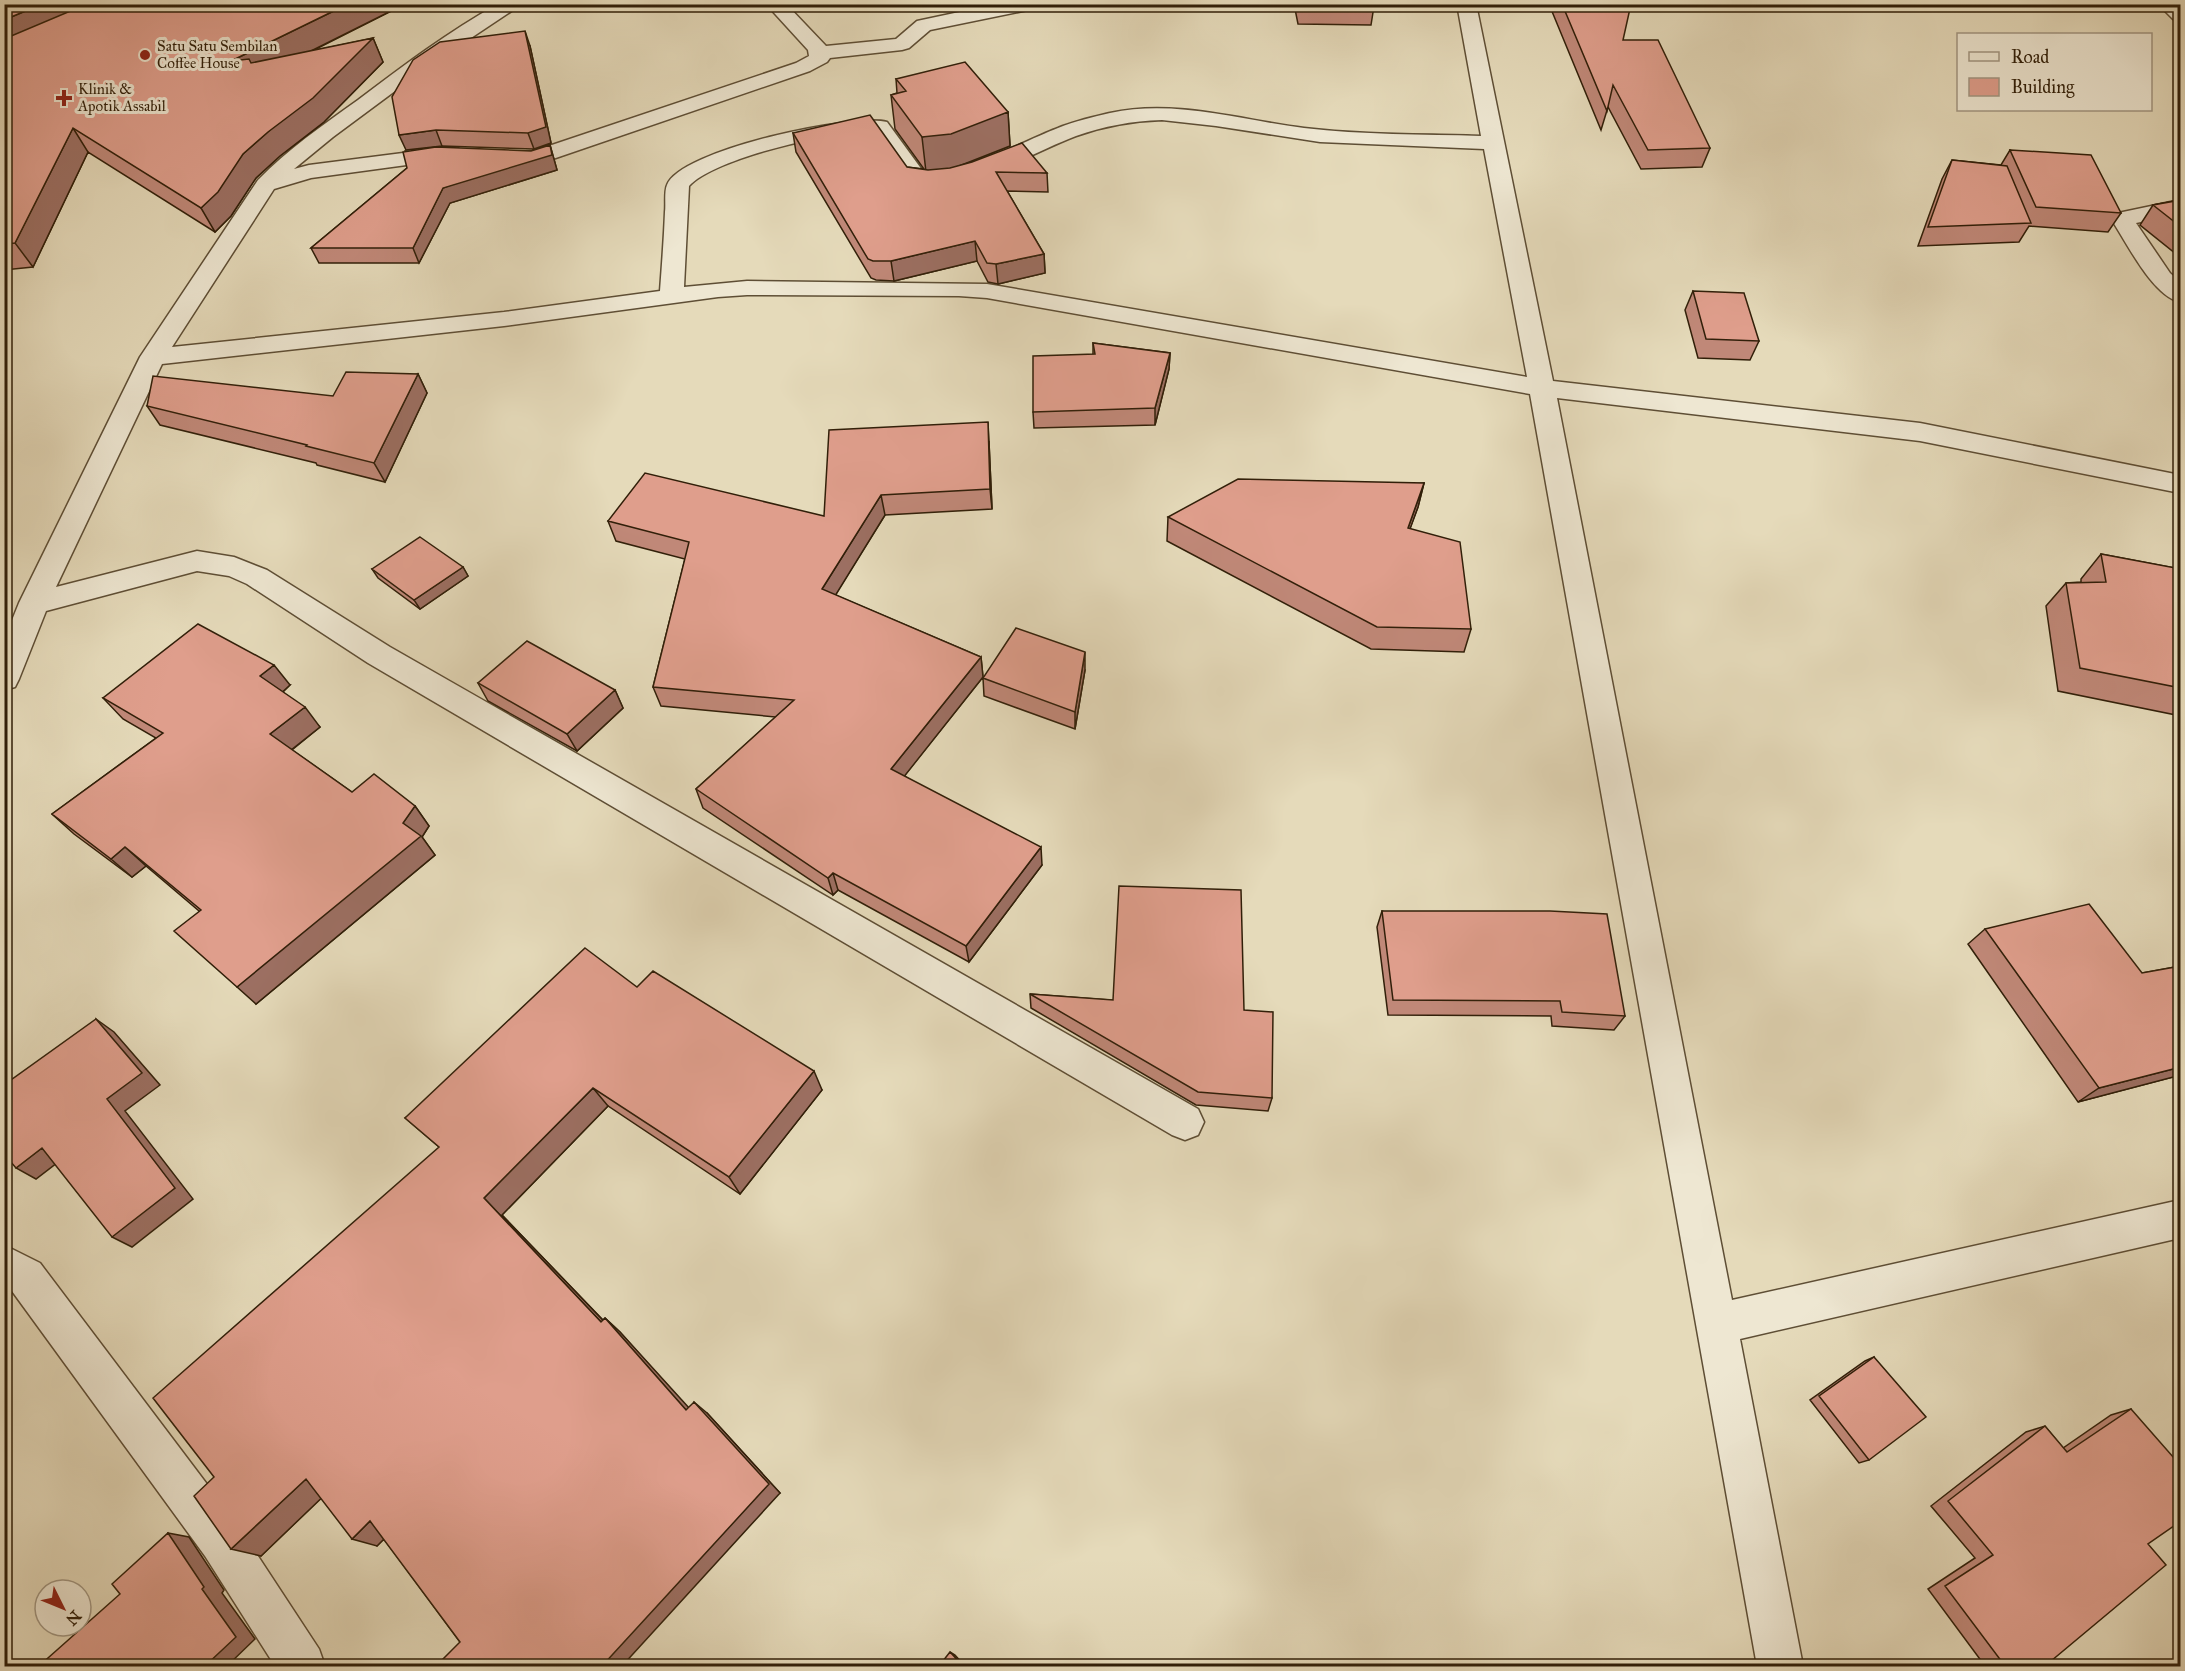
<svg xmlns="http://www.w3.org/2000/svg" width="2185" height="1671" font-family="'IM FELL Great Primer',serif">
<rect width="100%" height="100%" fill="#e5daba"/>
<filter id="stains"><feTurbulence type="fractalNoise" baseFrequency=".00333" numOctaves="4"/><feColorMatrix values="0 0 0 0 .2 0 0 0 0 .09 0 0 0 0 .02 0 0 0 .5 -.17"/></filter>
<radialGradient id="worn" r=".72"><stop offset=".6" stop-color="#630" stop-opacity="0"/><stop offset="1" stop-color="#630" stop-opacity=".3"/></radialGradient>
<g fill="none" stroke-linecap="round" stroke-linejoin="round">
<defs>
<path id="minor" d="M498 4H522L426 68 333 137 294 169 309 165 450 147 458 148 461 153 458 158 311 178 274 189 172 347 504 312 660 291C662 264 664 238 665 212 666 204 664 192 667 185 680 150 853 113 887 122L925 174C957 178 1026 140 1058 128 1075 121 1093 117 1110 113 1175 99 1240 120 1304 128 1363 135 1422 134 1481 136L1457 4H1476L1553 381 1920 423 2180 475V493L1920 441 1557 398 1732 1300 2180 1200V1238L1740 1339 1803 1666H1757L1530 394 987 298 959 296 747 295 718 297 504 326 162 364 56 587 197 551 234 557 267 570 390 647 1198 1109 1204 1122 1198 1135 1185 1140 1172 1135 368 663 247 584 229 576 197 571 46 611 19 679 15 687 4 690V640L19 603 140 357 258 180C288 149 323 125 358 100 403 66 448 32 498 4ZM1162 120 1216 126 1320 142 1484 149 1527 377 987 284 747 281 684 287 689 186C714 158 835 130 874 132L910 184C962 197 1028 154 1076 136 1104 126 1132 121 1162 120Z
M766 4H786L826 46 896 39 917 21 997 4H1037L1035 8 1028 10 930 30 909 48 902 50 830 58 827 62 810 71 544 162 508 165 500 163 497 158 500 153 534 151 796 63 809 56 808 50Z
M2158 4H2179L2180 21 2173 19Z
M2180 200V214L2136 223 2170 273 2180 282V302C2153 296 2128 245 2113 222L2118 213Z
M4 1245 40 1263 237 1524 319 1649 325 1666H275L205 1556 12 1291 4 1287Z"/>
</defs>
<use href="#minor" stroke="#5e4e35" stroke-width="3"/>
<use href="#minor" fill="#eee7d2" fill-rule="evenodd"/>
</g>
<path fill="#c08878" stroke="#311f09" stroke-width="1.5" d="M4 4H405L312 51 373 38 383 62 324 122 280 156 256 178 231 216 215 232 88 152 33 267 4 270Z
M1294 4H1374V6L1371 25 1298 24Z
M1553 4H1562L1623 40 1710 148 1702 167 1641 169 1608 107 1601 130 1551 9Z
M530 46 551 143 534 149 442 146 406 150Z
M896 79 1008 112 1010 146 964 164 1047 173 1048 192 1007 191 1044 254 1045 273 998 284 988 282 977 261 894 281 876 280 871 278 796 152 793 133 907 167 924 169 895 129 891 95 897 93Z
M550 145 557 170 450 203 419 263H319L311 248 407 168 531 151Z
M2010 150 2121 213 2108 232 2029 226 2019 242 1918 246 1942 179 1952 160 2001 165Z
M2181 200V258L2140 225 2153 205Z
M1693 291 1759 341 1750 360 1698 358 1685 310Z
M1093 343 1170 353 1169 369 1155 425 1034 428 1033 412 1093 354Z
M418 374 427 393 385 482 317 465 316 463 160 425 147 406 333 396Z
M989 442 992 509 885 515 835 595 981 657 983 677 904 776 1042 865 969 962 838 890 833 895 703 808 696 789 776 717 661 706 653 687 685 559 616 541 608 521 824 516Z
M1424 483 1418 507 1410 528 1471 629 1464 652 1371 649 1167 541 1168 517Z
M2101 554 2181 569V716L2058 691 2046 606 2066 583 2081 582V579Z
M463 567 468 576 420 609 378 578 372 569Z
M1085 670 1075 729 984 696 983 678Z
M478 683 615 690 623 708 577 751 488 701Z
M290 685 283 692 320 727 292 750 352 792 415 806 429 826 422 837 435 855 256 1004 199 911 146 866 132 877 74 834 52 814 156 738 123 719 103 698Z
M1382 911 1625 1016 1614 1030 1552 1026 1551 1016 1388 1015 1377 927Z
M1985 929 2142 973 2181 966V1075L2078 1102 1968 944Z
M637 987 822 1090 740 1194 608 1106 502 1215 603 1320 605 1318 620 1332 688 1408 707 1413 780 1493 460 1642 384 1539 377 1546 321 1498 261 1556 214 1477 439 1147 405 1118Z
M1030 994 1244 1010 1272 1098 1268 1111 1196 1105 1031 1008Z
M1874 1357 1869 1460 1859 1463 1810 1400 1865 1361Z
M2131 1409 2148 1544 2045 1666H1985L1928 1589 1975 1558 1931 1506 2026 1432 2045 1426 2063 1448 2111 1415Z
M2181 1658V1666H2168Z"/>
<path fill="#9c6f62" stroke="#311f09" stroke-width="1.5" d="M42 4H110L4 50V20Z
M348 4H405L259 77 231 61Z
M525 31 530 46 551 143 534 149 528 133Z
M373 38 383 62 324 122 280 156 256 178 231 216 215 232 201 208 243 154Z
M1008 112 1010 146 954 168 926 172 922 137Z
M73 128 88 152 33 267 15 243Z
M436 130 442 146 406 150 399 135Z
M550 145 557 170 450 203 419 263 413 248 443 188Z
M975 241 977 261 894 281 891 261Z
M1044 254 1045 273 998 284 996 264Z
M1170 353 1169 369 1155 425V408Z
M418 374 427 393 385 482 374 463Z
M988 422 989 442 992 509 990 489Z
M1424 483 1418 507 1402 551 1408 528Z
M881 495 885 515 827 609 822 589Z
M463 567 468 576 420 609 414 600Z
M1085 652V670L1075 729V712Z
M981 657 983 677 895 788 891 769Z
M274 665 290 685 277 697 260 676Z
M615 690 623 708 577 751 567 734Z
M305 707 320 727 286 754 270 734Z
M415 806 429 826 422 837 435 855 256 1004 237 987 403 823Z
M125 847 146 866 132 877 111 859Z
M1041 847 1042 865 969 962 966 946Z
M833 873 838 890 833 895 828 878Z
M96 1019 114 1032 160 1085 125 1111 193 1199 132 1247 112 1237 107 1099Z
M2181 1067V1075L2078 1102 2099 1088Z
M814 1071 822 1090 740 1194 729 1177Z
M593 1088 608 1106 502 1215 617 1335 601 1322 484 1198Z
M42 1148 62 1159 36 1179 16 1168Z
M605 1318 620 1332 700 1420 686 1410Z
M694 1402 707 1413 780 1493 622 1666H602Z
M306 1479 333 1487 261 1556 231 1549Z
M370 1521 395 1528 377 1546 352 1539Z
M168 1533 189 1537 224 1590 222 1593 255 1639 227 1666H205Z
M950 1652 955 1655 965 1666H963Z"/>
<path fill="#df9e8c" stroke="#311f09" stroke-width="1.5" d="M4 4H42L4 20Z
M87 4H348L231 61 249 59 251 63 373 38 313 98 268 132 243 154 218 192 201 208 73 128 15 243 4 244V39Z
M1300 4H1374V6L1301 5Z
M1562 4H1631L1623 40H1658L1710 148 1648 150 1613 85 1607 111Z
M525 31 546 127 528 133 436 130 399 135 392 97 413 60 440 42Z
M965 62 1008 112 951 134 922 137 891 95 906 91 896 79Z
M870 115 907 167 928 170 950 168 972 162 1022 143 1047 173 996 172 1044 254 996 264 987 263 975 241 891 261H873L868 259 793 133Z
M550 145 552 155 443 188 413 248H311L407 168 403 152 436 147 531 151Z
M2010 150 2091 155 2121 213 2036 207Z
M1952 160 2007 166 2031 223 1928 227Z
M2181 200V227L2153 205Z
M1693 291 1744 293 1759 341 1706 339Z
M1093 343 1170 353 1155 408 1033 412V356L1095 354Z
M346 372 418 374 374 463 306 446 307 445 147 406 153 376 333 396Z
M988 422 990 489 881 495 822 589 981 657 891 769 1041 847 966 946 833 873 828 878 696 789 794 700 653 687 689 542 608 521 645 473 824 516 829 430Z
M1238 479 1424 483 1408 528 1460 542 1471 629 1377 627 1168 517Z
M420 537 463 567 414 600 372 569Z
M2101 554 2181 569V688L2080 668 2066 583 2106 582Z
M198 624 274 665 260 676 305 707 270 734 352 792 374 774 415 806 403 823 421 836 237 987 174 931 201 910 125 847 111 859 52 814 163 733 103 698Z
M1016 628 1085 652 1075 712 983 678Z
M527 641 615 690 567 734 478 683Z
M1119 886 1241 890 1244 1010 1273 1012 1272 1098 1198 1092 1030 994 1113 1000Z
M2089 904 2142 973 2181 966V1067L2099 1088 1985 929Z
M1382 911H1550L1607 914 1625 1016 1562 1012 1560 1001 1393 1000Z
M585 948 637 987 653 971 814 1071 729 1177 593 1088 484 1198 601 1322 605 1318 686 1410 694 1402 769 1484 602 1666H436L460 1642 370 1521 352 1539 306 1479 231 1549 194 1496 214 1477 153 1398 439 1147 405 1118Z
M96 1019 142 1073 107 1099 175 1188 112 1237 42 1148 16 1168 4 1154V1085Z
M1874 1357 1926 1417 1869 1460 1819 1396Z
M2131 1409 2181 1466V1521L2148 1544 2166 1565 2045 1666H2005L1945 1586 1993 1555 1948 1501 2045 1426 2067 1452Z
M168 1533 204 1587 202 1589 236 1637 205 1666H39L120 1594 112 1584Z
M950 1652 963 1666H939Z"/>
<g fill="#8f2418" stroke="#eee7d2" stroke-width="2">
<circle cx="145" cy="55" r="6"/>
<path d="M61 89h6v6h6v6h-6v6h-6v-6h-6v-6h6z"/>
</g>
<g text-anchor="middle" stroke-width="6" stroke-linejoin="round" paint-order="stroke">
<g font-size="15" fill="#311f09" stroke="#eee7d2" text-anchor="start">
<text x="157" y="51">Satu Satu Sembilan<tspan x="157" dy="17">Coffee House</tspan></text>
<text x="78" y="94">Klinik &amp;<tspan x="78" dy="17">Apotik Assabil</tspan></text>
</g>
</g>
<rect width="2185" height="1671" fill="none" stroke="#e5daba" stroke-width="24"/>
<rect x="6" y="6" width="2173" height="1659" fill="none" stroke="#311f09" stroke-width="3"/>
<rect x="12" y="12" width="2161" height="1647" fill="none" stroke="#311f09" stroke-width="1.5"/>
<rect x="1957" y="33" width="195" height="78" fill="#eee7d2" stroke="#a29782" stroke-width="1.5"/>
<rect x="1969" y="52" width="30" height="9" fill="#eee7d2" stroke="#a29782" stroke-width="1.5"/>
<text x="2011" y="63" font-size="18" fill="#311f09">Road</text>
<rect x="1969" y="78" width="30" height="18" fill="#df9e8c" stroke="#a29782" stroke-width="1.5"/>
<text x="2011" y="93" font-size="18" fill="#311f09">Building</text>
<g transform="translate(63 1608) rotate(133)"><circle r="28" fill="#eee7d2" stroke="#a29782" stroke-width="1.5"/>
<path d="M0-4.5L10 22L0 15L-10 22Z" fill="#8f2418"/>
<text y="-9" font-size="16" font-weight="bold" text-anchor="middle" fill="#311f09">N</text>
</g>
<rect width="100%" height="100%" filter="url(#stains)"/>
<rect width="100%" height="100%" fill="url(#worn)"/>
</svg>
